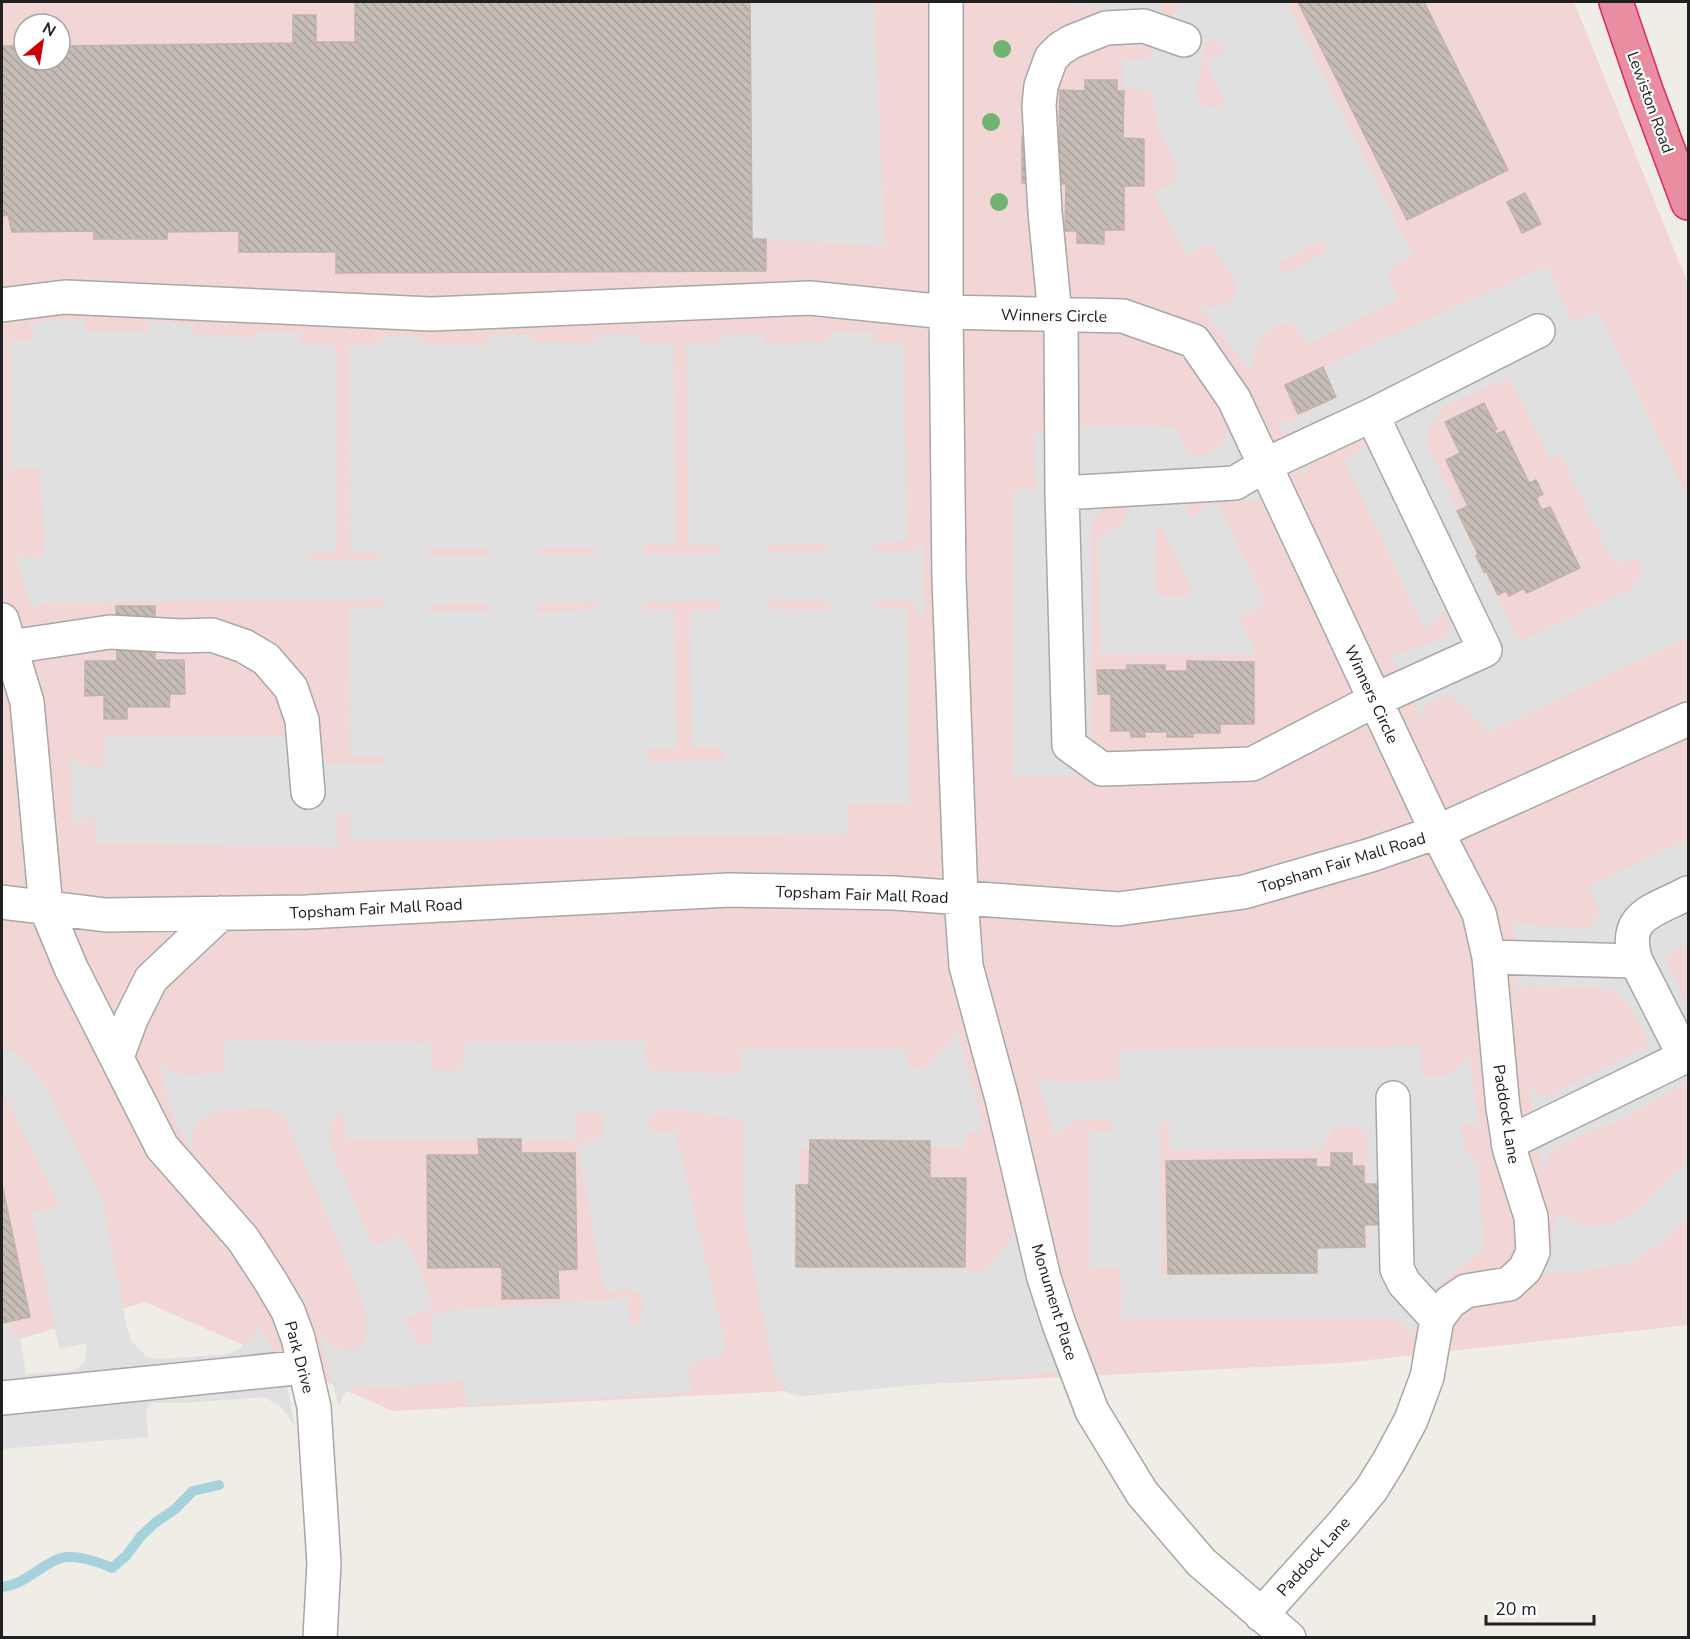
<svg xmlns="http://www.w3.org/2000/svg" width="1690" height="1639" viewBox="0 0 1690 1639" font-family="'Nunito Sans',sans-serif">
	<style>
		.commercial { fill: #f1d6d5; fill-rule: evenodd }
		.parking { fill: #e0e0e0; fill-rule: evenodd }
		.lines { fill: none; stroke-linecap: round; stroke-linejoin: round }
		.stream { stroke: #a6d2de; stroke-width: 10 }
		.building { fill: url(#building-back-hatch); stroke: #c2b3a8; stroke-width: 1.5 }
		.minor-casing { stroke: #a7a7a7; stroke-width: 36 }
		.highway-casing { stroke: #dd2566; stroke-width: 36 }
		.minor { stroke: #fff; stroke-width: 33 }
		.highway { stroke: #e88ea0; stroke-width: 33 }
		.tree { fill: #72b272 }
		.labels { text-anchor: middle; stroke-width: 4.5; stroke-linejoin: round; paint-order: stroke }
		.street-label { font-size: 16px; fill: #202020; stroke: #fff }
	</style>
	<defs>
		<pattern id="building-back-hatch" width="6" height="6" patternUnits="userSpaceOnUse" patternTransform="scale(1.5)"><rect width="6" height="6" fill="#c5bcb5"/><path d="M-1 5l2 2M0 0l6 6M5-1l2 2" fill="none" stroke="#a9a19b"/></pattern>
	</defs>
	<rect width="100%" height="100%" fill="#f0ede6"/>
	<path class="commercial" d="M 2,2 L 1574,2 L 1688,284 L 1688,1325 L 1342,1363 L 393,1411 L 145,1302 L 2,1344 ZM 24,24 L 60,24 L 60,60 L 24,60 Z"/>
	<path class="parking" d="M 750,2 L 874,2 L 885,246 L 752,239 Z
		M 1040,2 L 1163,2 L 1161,13 Z
		M 1182,2 L 1287,2 L 1413,255 L 1395,265 L 1388,274 L 1389,280 L 1400,299 L 1306,345 L 1295,326 L 1290,323 L 1283,323 L 1272,328 L 1262,337 L 1255,349 L 1253,359 L 1253,374 L 1200,307 L 1212,308 L 1224,305 L 1233,298 L 1236,291 L 1234,281 L 1215,247 L 1211,245 L 1204,246 L 1187,256 L 1153,192 L 1173,184 L 1179,171 L 1157,126 L 1152,95 L 1149,90 L 1123,87 L 1123,59 L 1142,60 L 1152,56 ZM 1214,41 L 1224,44 L 1225,49 L 1223,53 L 1205,61 L 1223,98 L 1222,103 L 1218,107 L 1210,108 L 1203,105 L 1197,100 L 1196,92 L 1204,49 L 1207,43 ZM 1319,242 L 1326,244 L 1328,247 L 1327,252 L 1287,273 L 1280,271 L 1278,267 L 1279,262 Z
		M 1546,266 L 1571,319 L 1576,320 L 1598,311 L 1688,499 L 1688,637 L 1488,733 L 1465,706 L 1449,696 L 1432,699 L 1426,707 L 1422,718 L 1391,655 L 1402,653 L 1440,640 L 1449,635 L 1451,626 L 1446,610 L 1425,629 L 1344,461 L 1362,448 L 1365,443 L 1364,438 L 1360,435 L 1312,461 L 1304,475 L 1278,420 L 1290,423 L 1336,397 L 1323,367 ZM 1509,378 L 1550,460 L 1560,455 L 1614,564 L 1637,558 L 1641,561 L 1642,567 L 1640,577 L 1629,590 L 1525,639 L 1520,638 L 1515,633 L 1429,449 L 1427,437 L 1429,427 L 1442,407 Z
		M 86,319 L 84,328 L 89,331 L 147,331 L 150,328 L 148,321 L 194,325 L 191,331 L 194,334 L 252,338 L 256,335 L 254,331 L 302,332 L 299,340 L 303,344 L 335,345 L 336,552 L 310,553 L 307,557 L 310,560 L 380,560 L 382,557 L 379,553 L 350,553 L 349,345 L 380,345 L 383,341 L 380,336 L 425,337 L 422,340 L 426,345 L 486,345 L 489,341 L 487,336 L 532,334 L 530,338 L 533,342 L 593,343 L 597,339 L 594,334 L 640,335 L 638,340 L 641,344 L 674,343 L 676,544 L 645,545 L 642,551 L 645,554 L 719,554 L 722,550 L 719,545 L 689,545 L 686,344 L 716,344 L 719,340 L 718,335 L 765,334 L 763,338 L 765,343 L 826,342 L 829,338 L 827,333 L 873,332 L 870,338 L 873,343 L 904,342 L 907,541 L 875,542 L 872,547 L 873,550 L 877,552 L 910,551 L 919,548 L 924,540 L 924,621 L 914,603 L 908,601 L 877,600 L 873,604 L 875,608 L 908,608 L 909,805 L 848,803 L 848,834 L 350,841 L 350,810 L 339,813 L 336,819 L 336,830 L 339,847 L 96,843 L 95,817 L 89,816 L 82,819 L 73,829 L 70,758 L 87,766 L 100,767 L 105,765 L 105,736 L 322,736 L 324,758 L 328,764 L 385,764 L 387,760 L 383,757 L 350,757 L 349,608 L 382,607 L 385,602 L 381,599 L 41,603 L 36,605 L 33,610 L 15,553 L 23,558 L 32,558 L 41,557 L 45,552 L 40,468 L 10,468 L 10,341 L 32,341 L 35,337 L 34,330 L 25,323 ZM 825,544 L 828,547 L 825,552 L 770,552 L 767,549 L 770,545 ZM 542,547 L 594,547 L 598,550 L 594,554 L 541,554 L 537,550 ZM 486,548 L 489,553 L 485,557 L 430,556 L 427,553 L 431,549 ZM 719,601 L 722,605 L 719,610 L 690,611 L 692,747 L 723,747 L 723,760 L 647,762 L 646,749 L 677,748 L 674,610 L 646,610 L 643,606 L 647,602 ZM 771,601 L 827,601 L 831,605 L 828,610 L 770,609 L 767,605 ZM 596,602 L 599,605 L 595,610 L 539,612 L 535,608 L 540,603 ZM 487,603 L 491,607 L 486,611 L 430,612 L 426,609 L 430,605 Z
		M 1046,425 L 1175,427 L 1189,453 L 1195,457 L 1200,457 L 1218,448 L 1223,441 L 1226,436 L 1225,428 L 1275,500 L 1196,501 L 1189,504 L 1186,508 L 1189,516 L 1194,517 L 1207,504 L 1218,504 L 1266,603 L 1241,616 L 1238,620 L 1257,654 L 1101,654 L 1097,539 L 1126,520 L 1126,509 L 1122,505 L 1107,505 L 1096,516 L 1091,524 L 1091,775 L 1012,776 L 1013,490 L 1036,489 L 1034,433 L 1045,433 ZM 1156,527 L 1162,528 L 1190,585 L 1192,591 L 1187,596 L 1162,596 L 1156,590 Z
		M 1688,839 L 1688,944 L 1664,956 L 1688,1008 L 1688,1085 L 1686,1083 L 1616,1122 L 1570,1140 L 1551,1151 L 1543,1169 L 1529,1087 L 1538,1094 L 1546,1096 L 1643,1050 L 1647,1044 L 1645,1033 L 1627,1001 L 1617,993 L 1599,988 L 1528,986 L 1522,988 L 1519,996 L 1513,921 L 1537,926 L 1586,928 L 1594,923 L 1600,912 L 1589,886 Z
		M 957,1028 L 984,1129 L 968,1133 L 964,1148 L 930,1147 L 930,1141 L 810,1140 L 809,1148 L 800,1149 L 799,1185 L 796,1186 L 796,1266 L 965,1267 L 973,1273 L 983,1270 L 993,1261 L 1004,1249 L 1014,1230 L 1060,1371 L 804,1396 L 789,1393 L 775,1378 L 745,1223 L 744,1120 L 671,1109 L 657,1111 L 651,1116 L 648,1123 L 649,1130 L 656,1133 L 675,1130 L 725,1342 L 723,1351 L 718,1357 L 689,1363 L 691,1392 L 466,1405 L 465,1380 L 391,1388 L 359,1386 L 351,1388 L 343,1395 L 339,1408 L 320,1337 L 337,1348 L 346,1351 L 355,1351 L 362,1346 L 366,1339 L 366,1315 L 357,1285 L 285,1119 L 269,1108 L 220,1111 L 207,1116 L 200,1120 L 195,1128 L 192,1136 L 192,1150 L 176,1124 L 167,1099 L 161,1069 L 162,1061 L 171,1070 L 178,1074 L 189,1076 L 218,1073 L 224,1068 L 224,1040 L 431,1043 L 431,1066 L 434,1070 L 440,1071 L 460,1071 L 463,1068 L 463,1042 L 645,1041 L 646,1062 L 652,1070 L 741,1075 L 741,1049 L 906,1049 L 907,1064 L 910,1068 L 920,1069 L 930,1063 L 941,1052 L 950,1041 ZM 595,1111 L 603,1117 L 604,1132 L 599,1138 L 577,1145 L 605,1292 L 629,1289 L 641,1295 L 644,1305 L 642,1315 L 639,1322 L 633,1325 L 630,1323 L 628,1298 L 466,1309 L 446,1311 L 430,1316 L 433,1341 L 431,1344 L 422,1344 L 415,1339 L 409,1330 L 406,1322 L 408,1317 L 434,1308 L 429,1293 L 422,1273 L 402,1235 L 373,1246 L 329,1143 L 329,1127 L 336,1114 L 339,1112 L 343,1114 L 345,1118 L 345,1139 L 575,1140 L 577,1112 Z
		M 1421,1046 L 1421,1067 L 1423,1074 L 1427,1077 L 1447,1075 L 1458,1067 L 1464,1060 L 1468,1051 L 1480,1131 L 1474,1125 L 1464,1123 L 1460,1127 L 1460,1132 L 1465,1151 L 1478,1163 L 1484,1249 L 1437,1287 L 1421,1311 L 1411,1336 L 1403,1324 L 1395,1319 L 1122,1319 L 1121,1271 L 1115,1267 L 1090,1268 L 1089,1132 L 1109,1132 L 1112,1131 L 1114,1127 L 1111,1122 L 1105,1119 L 1080,1120 L 1061,1128 L 1055,1137 L 1036,1074 L 1045,1080 L 1056,1082 L 1119,1081 L 1119,1050 ZM 1169,1122 L 1170,1150 L 1321,1150 L 1335,1126 L 1361,1127 L 1368,1135 L 1369,1248 L 1317,1248 L 1317,1273 L 1162,1275 L 1159,1123 Z
		M 2,1047 L 18,1055 L 32,1066 L 47,1090 L 102,1198 L 127,1328 L 132,1342 L 147,1357 L 160,1359 L 228,1354 L 238,1350 L 250,1341 L 256,1332 L 258,1322 L 284,1371 L 295,1426 L 281,1407 L 264,1397 L 185,1403 L 153,1403 L 148,1407 L 146,1412 L 148,1437 L 2,1449 L 2,1323 L 9,1321 L 12,1333 L 19,1332 L 26,1374 L 72,1371 L 78,1368 L 85,1361 L 87,1343 L 59,1349 L 32,1213 L 57,1208 L 59,1204 L 6,1099 L 2,1094 Z
		M 1688,1161 L 1688,1216 L 1652,1250 L 1629,1263 L 1566,1273 L 1542,1274 L 1553,1238 L 1556,1212 L 1571,1221 L 1588,1226 L 1605,1225 L 1623,1219 L 1638,1209 Z"/>
	<g class="lines">
		<path class="stream" d="M 2,1587 C 27,1584 39,1565 61,1558 C 75,1554 99,1562 112,1568 L 126,1556 L 141,1536 L 156,1522 L 174,1510 L 193,1491 L 219,1485"/>
	</g>
	<path class="building" d="M 355,2 L 750,2 L 752,239 L 766,239 L 766,271 L 336,273 L 336,252 L 239,252 L 239,231 L 167,232 L 167,239 L 94,239 L 94,231 L 12,232 L 8,215 L 2,216 L 2,46 L 24,46 L 24,60 L 60,60 L 60,46 L 293,43 L 293,15 L 316,15 L 316,42 L 355,42 Z
		M 1298,2 L 1424,2 L 1508,170 L 1407,220 Z
		M 1085,80 L 1117,80 L 1117,91 L 1124,91 L 1123,138 L 1144,139 L 1144,186 L 1124,186 L 1124,230 L 1104,230 L 1104,244 L 1077,243 L 1077,231 L 1065,231 L 1066,184 L 1022,183 L 1022,136 L 1059,137 L 1060,90 L 1085,91 Z
		M 1525,193 L 1541,224 L 1522,233 L 1507,202 Z
		M 1323,367 L 1336,397 L 1298,414 L 1285,385 Z
		M 1484,403 L 1497,429 L 1494,430 L 1496,434 L 1504,431 L 1529,483 L 1536,480 L 1543,494 L 1536,498 L 1542,510 L 1550,507 L 1580,568 L 1527,593 L 1524,588 L 1509,596 L 1506,591 L 1498,595 L 1486,571 L 1484,572 L 1476,556 L 1478,554 L 1457,511 L 1468,506 L 1446,460 L 1460,453 L 1445,422 Z
		M 116,606 L 155,606 L 155,660 L 184,660 L 185,694 L 170,694 L 169,707 L 127,707 L 127,719 L 104,719 L 104,695 L 85,696 L 85,661 L 117,661 Z
		M 1187,661 L 1254,662 L 1254,724 L 1220,724 L 1220,733 L 1193,733 L 1193,737 L 1167,737 L 1167,732 L 1144,732 L 1145,737 L 1131,737 L 1130,731 L 1111,731 L 1111,694 L 1098,694 L 1097,670 L 1127,670 L 1127,665 L 1165,665 L 1165,671 L 1187,671 Z
		M 478,1139 L 521,1139 L 521,1153 L 575,1153 L 577,1269 L 558,1270 L 559,1298 L 502,1299 L 502,1267 L 428,1268 L 427,1155 L 479,1155 Z
		M 810,1140 L 930,1141 L 930,1178 L 966,1178 L 965,1267 L 796,1267 L 796,1185 L 809,1185 Z
		M 1331,1153 L 1352,1153 L 1352,1166 L 1364,1166 L 1364,1184 L 1411,1184 L 1411,1224 L 1364,1225 L 1365,1247 L 1317,1248 L 1317,1273 L 1168,1274 L 1166,1161 L 1316,1159 L 1316,1167 L 1331,1167 Z
		M 2,1184 L 30,1317 L 2,1323 Z"/>
	<g class="lines">
		<g class="minor-casing">
			<path id="minor" d="M 2,305 L 65,297 L 431,314 L 810,298 L 946,312 L 946,2
				M 1055,315 L 1045,212 L 1039,105 L 1041,86 L 1051,58 L 1060,49 L 1071,42 L 1106,28 L 1144,26 L 1184,40
				M 1061,315 L 1062,493 L 1069,745 L 1102,769 L 1252,764 L 1375,700 L 1485,650 L 1372,415 L 1538,331
				M 1062,493 L 1235,483 L 1265,465 L 1372,415
				M 2,620 L 27,702 L 46,908 L 71,968 L 162,1147 L 243,1239 L 271,1282 L 288,1311 L 298,1338 L 314,1407 L 324,1563 L 320,1638
				M 10,647 L 110,632 L 181,636 L 212,635 L 244,646 L 266,659 L 291,688 L 302,720 L 308,792
				M 2,902 L 106,915 L 306,912 L 729,890 L 894,893 L 1118,909 L 1244,892 L 1371,855 L 1437,832 L 1688,719
				M 1489,957 L 1636,961
				M 117,1057 L 131,1019 L 151,979 L 221,913
				M 1685,1057 L 1636,961 C 1621,915 1654,911 1688,893
				M 1393,1098 L 1397,1269 L 1404,1283 L 1437,1319
				M 1508,1143 L 1688,1055
				M 2,1398 L 305,1367
				M 1261,1615 L 1341,1526 L 1371,1490 L 1389,1461 L 1411,1420 L 1427,1377 L 1437,1319 L 1450,1302 L 1466,1291 L 1509,1284 L 1525,1269 L 1533,1252 L 1531,1217 L 1510,1151 L 1503,1108 L 1489,957 L 1479,913 L 1437,832 L 1234,399 L 1194,341 L 1123,316 L 946,312 L 949,579 L 961,897 L 966,966 L 1002,1099 L 1044,1278 L 1059,1324 L 1092,1411 L 1142,1493 L 1201,1562 L 1289,1638"/>
		</g>
		<g class="highway-casing">
			<path id="highway" d="M 1616,2 L 1647,93 L 1688,203"/>
		</g>
		<use href="#minor" class="minor"/>
		<use href="#highway" class="highway"/>
	</g>
	<g class="tree">
		<circle cx="1002" cy="49" r="9"/>
		<circle cx="991" cy="122" r="9"/>
		<circle cx="999" cy="202" r="9"/>
	</g>
	<g class="labels">
		<g class="street-label">
			<text transform="translate(1651 102) rotate(70)" y="6">Lewiston Road</text>
			<text transform="translate(1054 315) rotate(1)" y="6">Winners Circle</text>
			<text transform="translate(1372 694) rotate(65)" y="6">Winners Circle</text>
			<text transform="translate(1342 862) rotate(-17)" y="6">Topsham Fair Mall Road</text>
			<text transform="translate(862 894) rotate(2)" y="6">Topsham Fair Mall Road</text>
			<text transform="translate(376 908) rotate(-3)" y="6">Topsham Fair Mall Road</text>
			<text transform="translate(1507 1114) rotate(81)" y="6">Paddock Lane</text>
			<text transform="translate(1055 1302) rotate(73)" y="6">Monument Place</text>
			<text transform="translate(300 1357) rotate(75)" y="6">Park Drive</text>
			<text transform="translate(1313 1556) rotate(-48)" y="6">Paddock Lane</text>
		</g>
	</g>
	<rect width="1690" height="1639" fill="none" stroke="#202020" stroke-width="6"/>
	<g transform="translate(42 42) rotate(30)"><circle r="28" fill="#ffffff" stroke="#a6a6a6" stroke-width="1.5"/>
	<path d="M0-4.5L10 22L0 15L-10 22Z" fill="#cf0003"/>
	<text y="-9" font-size="16" font-weight="bold" text-anchor="middle" fill="#202020">N</text>
	</g>
	<path d="M1486 1615v9h108v-9" fill="none" stroke="#202020" stroke-width="3"/>
	<text x="1495" y="1615" font-size="18" fill="#202020" stroke="#ffffff" stroke-width="4.5" paint-order="stroke">20 m</text>
</svg>
